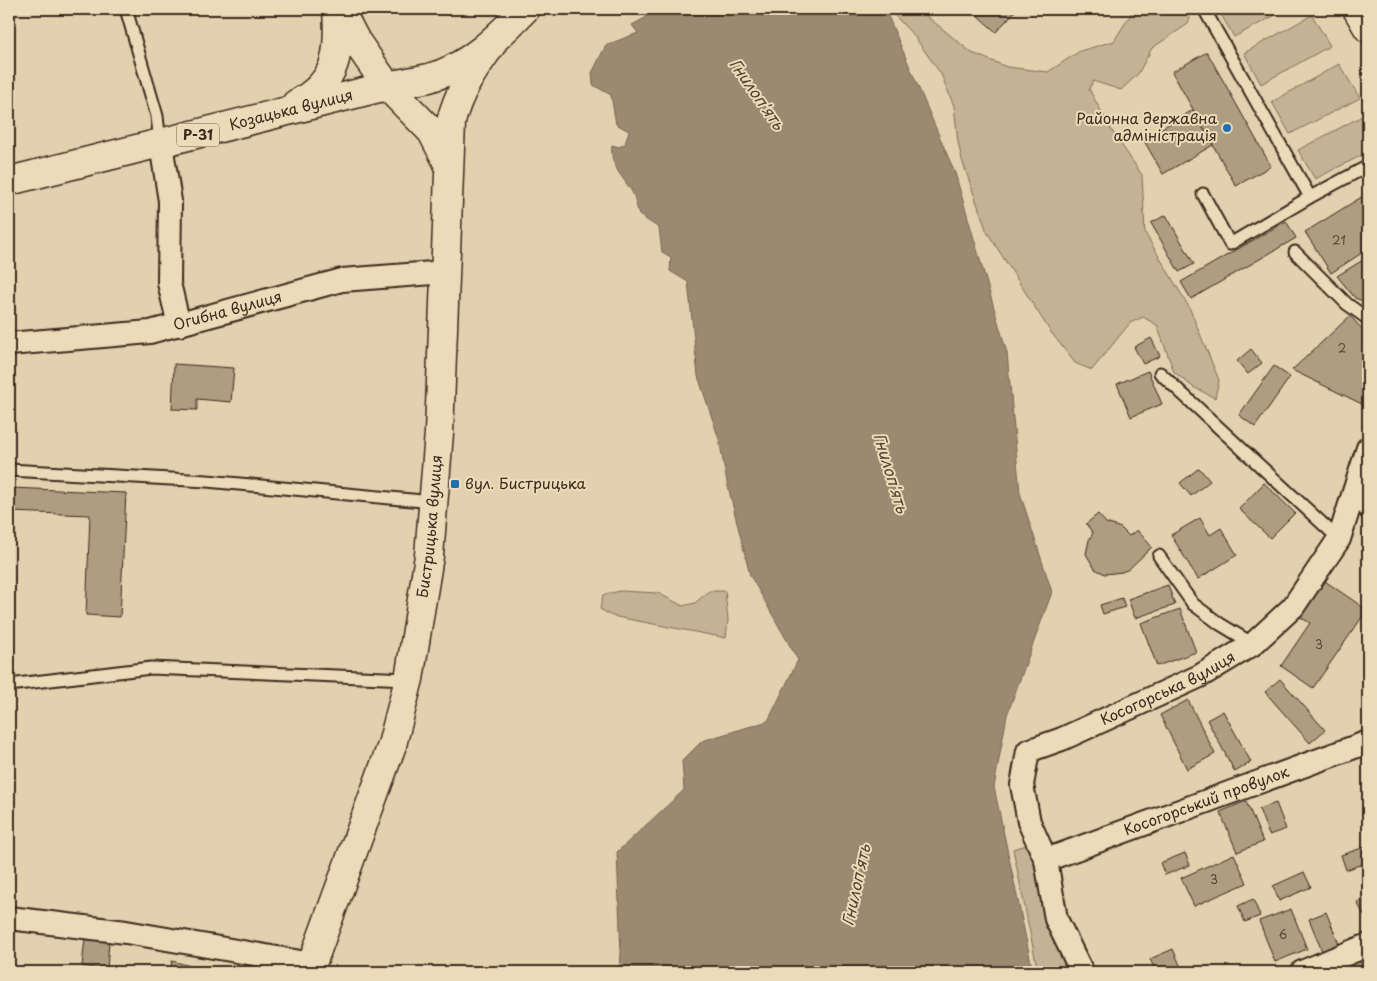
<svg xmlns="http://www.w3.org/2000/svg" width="1377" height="981" viewBox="0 0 1377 981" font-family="'Playpen Sans',sans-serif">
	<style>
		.green { fill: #c3b294; stroke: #7f6e59 }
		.water { fill: #9b8a72; stroke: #756450 }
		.building { fill: #ae9d81; stroke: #3b2a1e }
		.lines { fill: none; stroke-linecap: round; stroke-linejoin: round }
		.service-casing { stroke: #3b2a1e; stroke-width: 15 }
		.minor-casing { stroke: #3b2a1e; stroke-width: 26 }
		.tertiary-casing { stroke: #3b2a1e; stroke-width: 31 }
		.primary-casing { stroke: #3b2a1e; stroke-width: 31 }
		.service { stroke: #ecdbb8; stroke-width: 11 }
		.minor { stroke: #ecdbb8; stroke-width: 22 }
		.tertiary { stroke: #ecdbb8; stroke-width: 28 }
		.primary { stroke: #ecdbb8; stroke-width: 28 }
		.poi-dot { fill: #1f6fb2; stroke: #ecdbb8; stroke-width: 2 }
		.labels { text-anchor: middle; stroke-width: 4; stroke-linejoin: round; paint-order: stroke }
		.number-label { font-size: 12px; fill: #584737 }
		.shield { fill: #ecdbb8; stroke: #705f4c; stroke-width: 1 }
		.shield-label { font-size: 14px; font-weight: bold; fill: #3b2a1e }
		.street-label { font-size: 15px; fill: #3b2a1e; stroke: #ecdbb8 }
		.poi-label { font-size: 15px; fill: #3b2a1e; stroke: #ecdbb8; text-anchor: end }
		.water-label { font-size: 16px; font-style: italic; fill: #534233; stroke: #ecdbb8 }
	</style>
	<rect width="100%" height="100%" fill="#e2d0af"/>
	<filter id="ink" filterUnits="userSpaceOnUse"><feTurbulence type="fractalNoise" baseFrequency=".02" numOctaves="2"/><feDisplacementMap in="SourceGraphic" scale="10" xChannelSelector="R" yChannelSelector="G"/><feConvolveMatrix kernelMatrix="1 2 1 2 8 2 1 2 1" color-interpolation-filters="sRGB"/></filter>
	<g filter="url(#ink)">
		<path class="green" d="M 889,9 L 918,9 L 972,53 L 1007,67 L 1048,72 L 1080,51 L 1114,41 L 1134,9 L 1193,9 L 1188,24 L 1152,48 L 1138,74 L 1121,90 L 1093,81 L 1089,89 L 1112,131 L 1142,175 L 1145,233 L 1189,307 L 1219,380 L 1215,398 L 1193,387 L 1174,372 L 1157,325 L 1143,317 L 1130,323 L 1092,370 L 1075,363 L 1050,331 L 987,232 L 962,160 L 958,142 L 954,106 L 941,74 L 914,36 Z
			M 1218,9 L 1287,9 L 1234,37 Z
			M 1312,15 L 1330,46 L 1261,84 L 1244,53 Z
			M 1339,64 L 1360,98 L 1290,134 L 1272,102 Z
			M 1368,113 L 1368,152 L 1315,179 L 1298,150 Z
			M 620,591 L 658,593 L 683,606 L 695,603 L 709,591 L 725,591 L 728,620 L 726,638 L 612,616 L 600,609 L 603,595 Z
			M 1027,845 L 1039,860 L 1074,972 L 1038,972 L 1013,849 Z"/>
		<path class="water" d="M 654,9 L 885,9 L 955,173 L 1007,353 L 1020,493 L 1052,592 L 1007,715 L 994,787 L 1033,972 L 619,972 L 621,956 L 617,852 L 684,790 L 682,761 L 702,741 L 768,721 L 798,660 L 750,575 L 727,482 L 719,439 L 698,376 L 688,282 L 670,271 L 671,257 L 662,252 L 659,228 L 639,215 C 637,209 636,202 634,196 C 626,178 609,169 612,145 L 619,147 L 625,144 L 629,131 L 616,124 L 611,95 L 593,85 L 592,73 L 606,45 L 638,33 L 632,25 L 645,18 Z"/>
		<path class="building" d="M 970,9 L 1017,9 L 996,32 Z
			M 1207,52 L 1271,166 L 1236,186 L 1172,72 Z
			M 1193,110 L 1213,145 L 1163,174 L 1143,139 Z
			M 1368,193 L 1368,249 L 1331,273 L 1305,232 Z
			M 1166,215 L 1194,264 L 1179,272 L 1151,223 Z
			M 1286,221 L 1296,238 L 1191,299 L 1181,282 Z
			M 1368,257 L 1368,303 L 1355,298 L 1337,276 Z
			M 1350,316 L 1368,335 L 1368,362 L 1361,370 L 1368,374 L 1368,407 L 1292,370 Z
			M 1151,338 L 1160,356 L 1143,364 L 1134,347 Z
			M 1251,349 L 1262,363 L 1248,374 L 1237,361 Z
			M 174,364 L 234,368 L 231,402 L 197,399 L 197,410 L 172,409 Z
			M 1274,366 L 1290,377 L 1255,427 L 1239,415 Z
			M 1148,371 L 1162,404 L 1131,417 L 1117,384 Z
			M 1199,468 L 1210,481 L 1191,496 L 1180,483 Z
			M 1264,483 L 1295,513 L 1270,538 L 1239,509 Z
			M 11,488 L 126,493 L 120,617 L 86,615 L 90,515 L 10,512 Z
			M 1098,514 L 1106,523 L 1121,528 L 1129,536 L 1137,530 L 1152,547 L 1129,569 L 1122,572 L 1105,574 L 1095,569 L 1086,554 L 1089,540 L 1093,533 L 1086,524 Z
			M 1200,518 L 1210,535 L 1221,528 L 1237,555 L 1198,579 L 1171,535 Z
			M 1322,579 L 1367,610 L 1313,688 L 1281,666 L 1310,623 L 1297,615 Z
			M 1168,585 L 1175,605 L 1135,618 L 1128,599 Z
			M 1122,598 L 1125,607 L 1103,614 L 1100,605 Z
			M 1180,609 L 1196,652 L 1157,666 L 1141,623 Z
			M 1280,679 L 1325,730 L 1310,743 L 1265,692 Z
			M 1188,700 L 1215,754 L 1187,769 L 1160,715 Z
			M 1223,711 L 1251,762 L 1235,772 L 1207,720 Z
			M 1246,801 L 1263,842 L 1237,852 L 1220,812 Z
			M 1276,803 L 1286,829 L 1269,835 L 1259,809 Z
			M 1365,847 L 1368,862 L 1346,870 L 1341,855 Z
			M 1185,853 L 1190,865 L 1165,875 L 1160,863 Z
			M 1234,854 L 1247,883 L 1194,906 L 1181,878 Z
			M 1304,872 L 1311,887 L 1279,901 L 1273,886 Z
			M 1368,896 L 1368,923 L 1357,902 Z
			M 1253,899 L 1260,916 L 1245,922 L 1238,906 Z
			M 1291,909 L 1307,949 L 1275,962 L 1259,921 Z
			M 1326,912 L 1339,944 L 1322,951 L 1309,919 Z
			M 85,938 L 109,941 L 107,970 L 82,966 Z
			M 1173,949 L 1183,972 L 1156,972 L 1150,959 Z
			M 1358,959 L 1366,972 L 1349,972 L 1345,966 Z
			M 172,961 L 190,966 L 189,972 L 170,972 Z"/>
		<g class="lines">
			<g class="service-casing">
				<path id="service" d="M 126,9 L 157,116 L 160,142
					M 1204,9 L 1310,197 L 1368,166
					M 1203,194 L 1230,244 L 1310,197
					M 1295,252 L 1347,304 L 1368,319
					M 1160,373 L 1339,539
					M 9,470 L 207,481 L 433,502
					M 1354,496 L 1368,515
					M 1159,556 L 1193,604 L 1220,624 L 1253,644
					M 9,685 L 151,668 L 408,679"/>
			</g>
			<g class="minor-casing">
				<g id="minor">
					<path d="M 161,144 L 170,201 L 169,283 L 179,325"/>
					<path id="s1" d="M 9,344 L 150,332 L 342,280 L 446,272"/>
					<path id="s2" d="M 1046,860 L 1368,742"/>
					<path d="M 9,918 L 126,932 L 312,964"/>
					<path id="s3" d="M 1082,972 L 1056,919 L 1046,860 L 1029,822 L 1022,785 L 1028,751 L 1062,739 L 1200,676 L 1253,644 L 1293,607 L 1339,539 L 1368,448"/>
					<path d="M 1302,972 L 1368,945"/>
				</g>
			</g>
			<g class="tertiary-casing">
				<g id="tertiary">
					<path d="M 387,86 L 432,132 L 448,163"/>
					<path id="s4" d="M 309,972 L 392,745 L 409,679 L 429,556 L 439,433 L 451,122 C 458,92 474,69 492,44"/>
				</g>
			</g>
			<g class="primary-casing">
				<g id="primary">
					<path d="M 1357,9 L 1368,28"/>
					<path d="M 340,11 L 356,41 L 387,86"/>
					<path d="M 296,104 C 338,82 340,53 337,9"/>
					<path id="s5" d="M 9,181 L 387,86 C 401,83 415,81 429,78 C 469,67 498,37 525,9"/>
				</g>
			</g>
			<use href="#service" class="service"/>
			<use href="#minor" class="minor"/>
			<use href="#tertiary" class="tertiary"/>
			<use href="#primary" class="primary"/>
		</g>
	</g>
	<g class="poi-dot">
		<circle cx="1227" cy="128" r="5"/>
		<rect x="450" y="479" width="10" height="10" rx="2.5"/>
	</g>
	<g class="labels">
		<g class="number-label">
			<text x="1339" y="245">21</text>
			<text x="1342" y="353">2</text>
			<text x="1319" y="649">3</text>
			<text x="1214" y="884">3</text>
			<text x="1283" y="939">6</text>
		</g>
		<rect class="shield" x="177" y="123.5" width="42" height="23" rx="4"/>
		<g class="shield-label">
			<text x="198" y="140">Р-31</text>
		</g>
		<g class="street-label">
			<text dy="5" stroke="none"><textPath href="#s5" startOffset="291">Козацька вулиця</textPath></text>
			<text dy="5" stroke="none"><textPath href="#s1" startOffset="222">Огибна вулиця</textPath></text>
			<text dy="5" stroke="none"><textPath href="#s4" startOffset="464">Бистрицька вулиця</textPath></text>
			<text dy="5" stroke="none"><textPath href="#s3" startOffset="386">Косогорська вулиця</textPath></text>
			<text dy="5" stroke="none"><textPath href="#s2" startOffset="171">Косогорський провулок</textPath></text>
		</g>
		<g class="poi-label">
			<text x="1217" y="124">Районна державна<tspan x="1217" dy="17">адміністрація</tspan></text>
			<text x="465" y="489" text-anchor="start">вул. Бистрицька</text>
		</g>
		<g class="water-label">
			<text transform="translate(757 94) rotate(55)" y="6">Гнилоп'ять</text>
			<text transform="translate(891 473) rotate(73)" y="6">Гнилоп'ять</text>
			<text transform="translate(856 885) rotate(-78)" y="6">Гнилоп'ять</text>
		</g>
	</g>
	<rect width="1377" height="981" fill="none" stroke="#ecdbb8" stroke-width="30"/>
	<rect x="15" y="15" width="1347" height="951" fill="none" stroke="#3b2a1e" stroke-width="2" filter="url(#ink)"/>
</svg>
